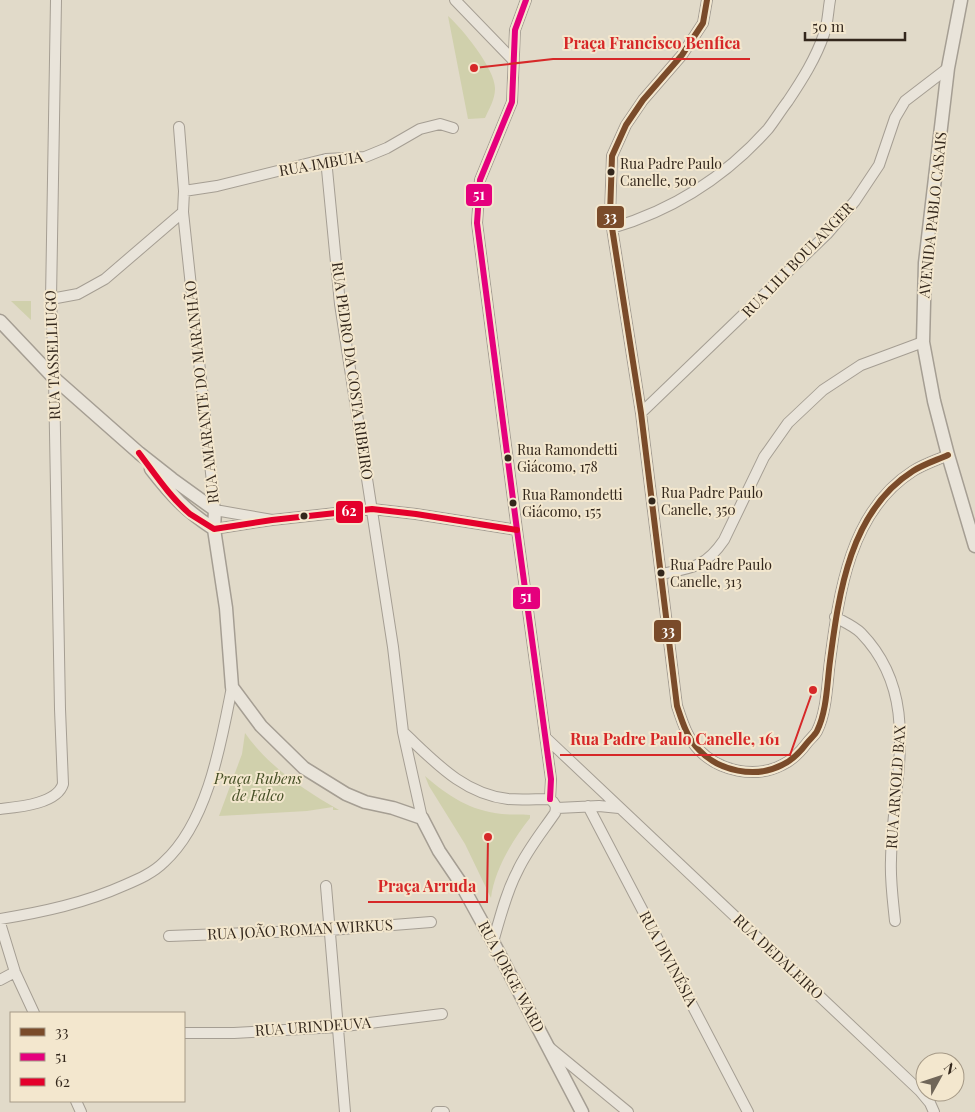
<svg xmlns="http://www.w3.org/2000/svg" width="975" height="1112" viewBox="0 0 975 1112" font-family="'Playfair Display',serif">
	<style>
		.green { fill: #d0d0ac }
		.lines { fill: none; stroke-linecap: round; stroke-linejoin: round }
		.minor-casing { stroke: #a59e93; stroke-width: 12 }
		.tertiary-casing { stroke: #a59e93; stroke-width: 15 }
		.minor { stroke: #e9e4da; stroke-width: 10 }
		.tertiary { stroke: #e9e4da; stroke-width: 12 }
		.bus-1-casing { stroke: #f3e7ce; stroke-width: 10 }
		.bus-2-casing { stroke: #f3e7ce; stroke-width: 10 }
		.bus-3-casing { stroke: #f3e7ce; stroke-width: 10 }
		.bus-1 { stroke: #7a4b2a; stroke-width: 6 }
		.bus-2 { stroke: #e5007d; stroke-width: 6 }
		.bus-3 { stroke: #e4002b; stroke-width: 6 }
		.bus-dot { fill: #33271c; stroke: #f3e7ce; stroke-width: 2 }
		.labels { text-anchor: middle; stroke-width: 4; stroke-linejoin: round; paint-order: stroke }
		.bus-label { font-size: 14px; fill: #33271c; stroke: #f3e7ce; text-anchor: start }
		.street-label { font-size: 15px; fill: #33271c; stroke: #f3e7ce }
		.park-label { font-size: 15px; font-style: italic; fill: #444e24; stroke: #f3e7ce }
		.leader { fill: none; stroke: #d62828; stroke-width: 2 }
		.callout-dot { fill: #d62828; stroke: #f3e7ce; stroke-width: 2 }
		.callout-label { font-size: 16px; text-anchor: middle; font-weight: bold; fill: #d62828; stroke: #f3e7ce; stroke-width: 4; stroke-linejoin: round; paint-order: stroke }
		.line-badge { stroke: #f3e7ce; stroke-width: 2 }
		.badge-label { font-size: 14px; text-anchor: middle; font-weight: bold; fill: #fff }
	</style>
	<rect width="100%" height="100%" fill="#e1dac9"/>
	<path class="green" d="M 448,16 C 462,28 496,70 495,89 C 495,99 489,109 485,118 L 468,119 Z
		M 11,301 L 31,301 L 31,320 Z
		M 245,733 C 269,767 304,790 339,810 L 333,810 L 333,807 L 307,811 L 219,816 L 242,754 Z
		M 425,776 C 448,796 471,811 502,814 C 511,815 521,814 530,815 L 530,818 C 513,839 494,871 491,898 L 465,844 L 429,786 Z"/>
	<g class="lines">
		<g class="minor-casing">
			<path id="minor" d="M 455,0 L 513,60
				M 526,0 L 515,30 L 512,102 L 480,180 L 477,223 L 517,530 L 551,779 L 550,799
				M 707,0 L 703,23 L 682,55 L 643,100 L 626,125 L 612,156 L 610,215 L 641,413 L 677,706 C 682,721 687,738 699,750 C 719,771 755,779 782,765 C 791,761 801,751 807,743 C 810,739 815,735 817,731 C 827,711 827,683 830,661 C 839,592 850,511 913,471 C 924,464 937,460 948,455
				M 179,127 L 184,191 L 183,212 L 215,510 L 272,520
				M 326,159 L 340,304 L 393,647 L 403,732 L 422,818
				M 184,191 L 217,186 L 326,159 L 365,157 L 387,148 L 420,129 L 440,124 L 453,128
				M 612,228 C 673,210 726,176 768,129 C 775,120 781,110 788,101 C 802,80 816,58 824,34 C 828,23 828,11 830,0
				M 51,299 L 78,294 L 105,279 L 183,212
				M 641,413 L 827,234 L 855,201 L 879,165 L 895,118 L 905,101 L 948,68
				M 214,529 L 272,520 L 372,509 L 416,514 L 517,530
				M 661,574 C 691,568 705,568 724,540 L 764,457 L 788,423 L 823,390 L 861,365 L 923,342
				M 835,617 C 844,622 854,626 861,633 C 924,698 892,781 891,860 C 890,880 893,901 895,921
				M 403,732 C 434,761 463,794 508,799 C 522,800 536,799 550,799 C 555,803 557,806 555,813 C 542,832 527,850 517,872 C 506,893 500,918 493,942
				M 546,738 L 920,1091 L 930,1103 L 934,1112
				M 588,806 L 748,1112
				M 557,808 L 599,806 L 619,808
				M 0,809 C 18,807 57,804 63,784 L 60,709 L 54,378 L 51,299 L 56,0
				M 326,886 L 345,1112
				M 0,919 C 43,912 85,903 125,885 C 139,879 153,873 164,862 C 208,822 221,743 232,687
				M 0,923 L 15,972 L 34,1013
				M 169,936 L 330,930 L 431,922
				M 0,980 L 15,972
				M 184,1033 L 234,1033 L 337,1027 L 442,1014
				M 549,1047 L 628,1112
				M 76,1101 L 81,1112
				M 437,1112 L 444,1112"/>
		</g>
		<g class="tertiary-casing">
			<path id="tertiary" d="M 961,0 L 948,68 L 925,263 L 923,342 L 934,401 L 948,455 L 975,546
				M 0,321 L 54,378 L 139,453 L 172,479 L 215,510 L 214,529 L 226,608 L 232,687 L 261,726 L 304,768 L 346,794 L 365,802 L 393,808 L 422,818 L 439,851 L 460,882 L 493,942 L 582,1112
				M 151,469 C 172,496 185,510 214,529"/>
		</g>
		<use href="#minor" class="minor"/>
		<use href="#tertiary" class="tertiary"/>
		<g class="bus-1-casing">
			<path id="bus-1" d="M 707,0 L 703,23 L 682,55 L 643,100 L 626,125 L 612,156 L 610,215 L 641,413 L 677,706 C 682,721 687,738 699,750 C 719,771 755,779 782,765 C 791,761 801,751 807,743 C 810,739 815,735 817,731 C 827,711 827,683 830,661 C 839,592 850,511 913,471 C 924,464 937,460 948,455"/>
		</g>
		<g class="bus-2-casing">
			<path id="bus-2" d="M 526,0 L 515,30 L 512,102 L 480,180 L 477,223 L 517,530 L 551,779 L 550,799"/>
		</g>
		<g class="bus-3-casing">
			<path id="bus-3" d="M 139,453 C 155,474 170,497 190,514 C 198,519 206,524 214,529 L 272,520 L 372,509 L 416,514 L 517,530"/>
		</g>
		<use href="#bus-1" class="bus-1"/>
		<use href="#bus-2" class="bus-2"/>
		<use href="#bus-3" class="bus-3"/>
	</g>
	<g class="bus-dot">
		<circle cx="611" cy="172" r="4.5"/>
		<circle cx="508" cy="458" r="4.5"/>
		<circle cx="652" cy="501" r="4.5"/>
		<circle cx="513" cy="503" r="4.5"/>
		<circle cx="304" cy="516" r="4.5"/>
		<circle cx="661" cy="573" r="4.5"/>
	</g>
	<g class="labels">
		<g class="bus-label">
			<text x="620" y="169">Rua Padre Paulo<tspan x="620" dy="17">Canelle, 500</tspan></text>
			<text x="517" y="455">Rua Ramondetti<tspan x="517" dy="17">Giácomo, 178</tspan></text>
			<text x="661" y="498">Rua Padre Paulo<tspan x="661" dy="17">Canelle, 350</tspan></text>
			<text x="522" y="500">Rua Ramondetti<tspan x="522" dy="17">Giácomo, 155</tspan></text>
			<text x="670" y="570">Rua Padre Paulo<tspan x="670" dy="17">Canelle, 313</tspan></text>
		</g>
		<g class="street-label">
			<text transform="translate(321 164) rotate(-10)" y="5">RUA IMBUIA</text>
			<text transform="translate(933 215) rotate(-84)" y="5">AVENIDA PABLO CASAIS</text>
			<text transform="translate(798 260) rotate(-46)" y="5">RUA LILI BOULANGER</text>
			<text transform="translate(53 355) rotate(-92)" y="5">RUA TASSELLIUGO</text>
			<text transform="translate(352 371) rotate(82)" y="5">RUA PEDRO DA COSTA RIBEIRO</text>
			<text transform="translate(202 392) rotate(-96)" y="5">RUA AMARANTE DO MARANHÃO</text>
			<text transform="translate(896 787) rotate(-86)" y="5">RUA ARNOLD BAX</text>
			<text transform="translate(300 930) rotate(-3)" y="5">RUA JOÃO ROMAN WIRKUS</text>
			<text transform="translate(778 957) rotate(43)" y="5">RUA DEDALEIRO</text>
			<text transform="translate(668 959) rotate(62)" y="5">RUA DIVINÉSIA</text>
			<text transform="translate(511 977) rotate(62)" y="5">RUA JORGE WARD</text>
			<text transform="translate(313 1027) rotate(-4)" y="5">RUA URINDEUVA</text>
		</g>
		<g class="park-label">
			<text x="258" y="784">Praça Rubens<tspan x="258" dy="17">de Falco</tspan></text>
		</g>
	</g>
	<path class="leader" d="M474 68L553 59H750M813 690L790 755H560M488 837L487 902H368"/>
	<g class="callout-dot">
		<circle cx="474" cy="68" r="5"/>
		<circle cx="813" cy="690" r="5"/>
		<circle cx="488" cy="837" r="5"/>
	</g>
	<g class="callout-label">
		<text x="652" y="49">Praça Francisco Benfica</text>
		<text x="675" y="745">Rua Padre Paulo Canelle, 161</text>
		<text x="427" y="892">Praça Arruda</text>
	</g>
	<g class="line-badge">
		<rect x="465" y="183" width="28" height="24" rx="5" fill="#e5007d"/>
		<rect x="596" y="205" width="29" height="24" rx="5" fill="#7a4b2a"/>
		<rect x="335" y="500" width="29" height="24" rx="5" fill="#e4002b"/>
		<rect x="512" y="586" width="29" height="24" rx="5" fill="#e5007d"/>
		<rect x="653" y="619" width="29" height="24" rx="5" fill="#7a4b2a"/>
	</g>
	<g class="badge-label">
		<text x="479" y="200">51</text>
		<text x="610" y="222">33</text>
		<text x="349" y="516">62</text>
		<text x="526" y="602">51</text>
		<text x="668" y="636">33</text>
	</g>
	<rect x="10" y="1012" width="175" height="90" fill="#f3e7ce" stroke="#a69a87"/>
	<rect x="20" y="1028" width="25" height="8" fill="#7a4b2a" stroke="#a69a87"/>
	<text x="55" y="1037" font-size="15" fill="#33271c">33</text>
	<rect x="20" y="1053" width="25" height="8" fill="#e5007d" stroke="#a69a87"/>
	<text x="55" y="1062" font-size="15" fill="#33271c">51</text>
	<rect x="20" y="1078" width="25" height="8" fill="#e4002b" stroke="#a69a87"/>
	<text x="55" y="1087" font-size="15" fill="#33271c">62</text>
	<g transform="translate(940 1077) rotate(50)"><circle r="24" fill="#f3e7ce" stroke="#a69a87"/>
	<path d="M0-4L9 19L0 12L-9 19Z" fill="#706659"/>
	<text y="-8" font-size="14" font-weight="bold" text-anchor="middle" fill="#33271c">N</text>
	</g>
	<path d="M805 32v8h100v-8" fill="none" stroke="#33271c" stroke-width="2.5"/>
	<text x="812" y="32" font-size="15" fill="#33271c" stroke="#f3e7ce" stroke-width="4" paint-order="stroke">50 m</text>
</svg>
